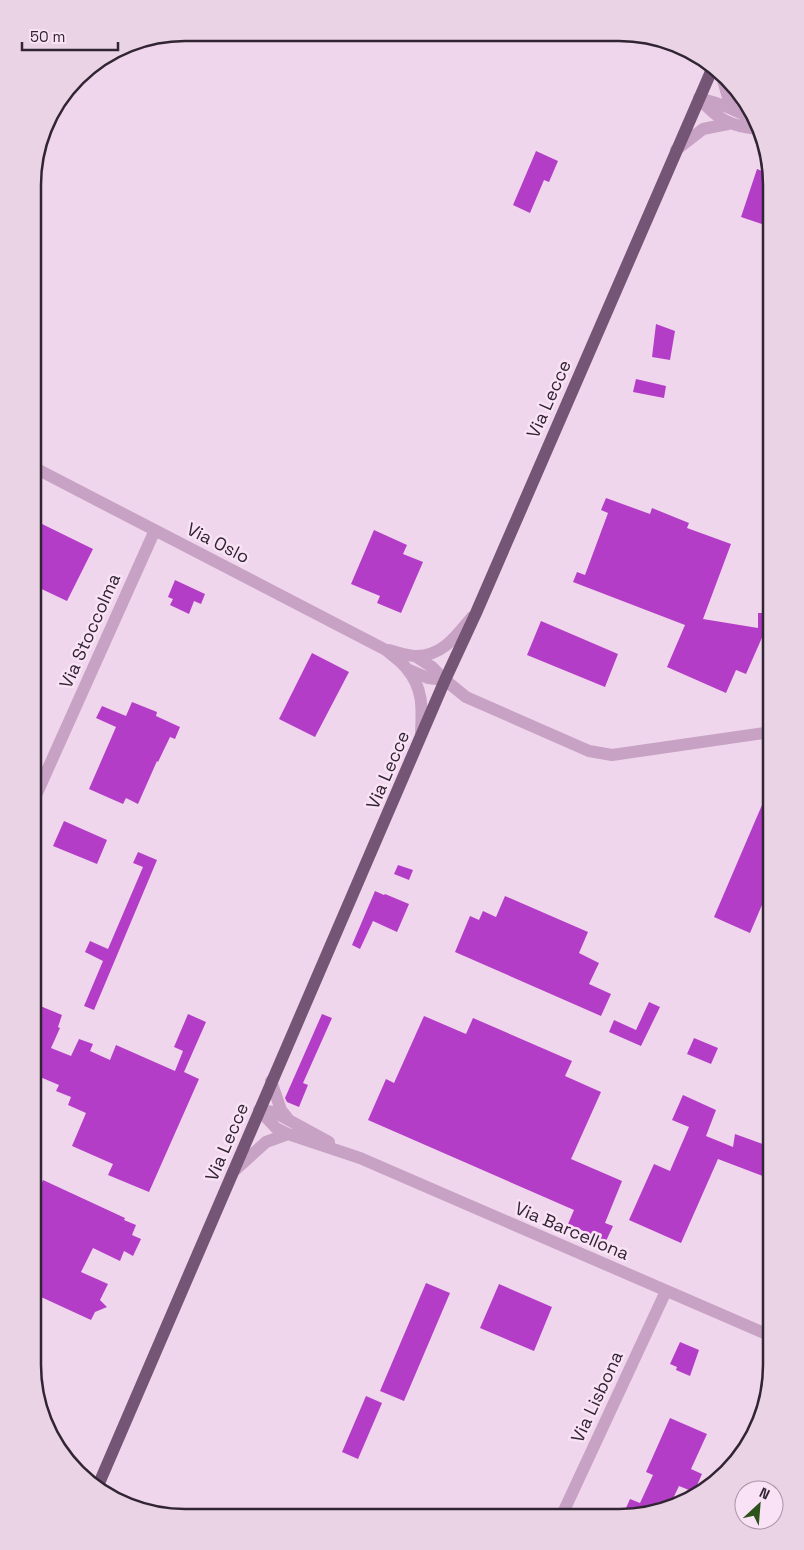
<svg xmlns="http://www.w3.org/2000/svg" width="804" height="1550" viewBox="0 0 804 1550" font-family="'Space Grotesk',sans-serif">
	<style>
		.building { fill: #b43dc7 }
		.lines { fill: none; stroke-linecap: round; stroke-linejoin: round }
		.minor { stroke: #c8a2c5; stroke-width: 12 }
		.major { stroke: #745575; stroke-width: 12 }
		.labels { text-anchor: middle; stroke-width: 5; stroke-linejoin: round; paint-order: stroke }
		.street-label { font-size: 18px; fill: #322533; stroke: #f9e2f5 }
		.rim { fill: none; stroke: #322533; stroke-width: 2.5 }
	</style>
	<rect width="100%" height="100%" fill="#f0d6ec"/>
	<path class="building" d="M 536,151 L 558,161 L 549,182 L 544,180 L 530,213 L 513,205 Z
		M 757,169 L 770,174 L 772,186 L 771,227 L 741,217 Z
		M 656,324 L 675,331 L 670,360 L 652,357 Z
		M 636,379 L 666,386 L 664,398 L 633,392 Z
		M 606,498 L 650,514 L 652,508 L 689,523 L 687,528 L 731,544 L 703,619 L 758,628 L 758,613 L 770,613 L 768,624 L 746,674 L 736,670 L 726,693 L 667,667 L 685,625 L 573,582 L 577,572 L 585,575 L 608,513 L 601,510 Z
		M 40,523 L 93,549 L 67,601 L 33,585 L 33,536 Z
		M 374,530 L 407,545 L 403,554 L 423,562 L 401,613 L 377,603 L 380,596 L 351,584 Z
		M 175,580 L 205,594 L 201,604 L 194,601 L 189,614 L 170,605 L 173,599 L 168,597 Z
		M 541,621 L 618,654 L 605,687 L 527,655 Z
		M 312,653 L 349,672 L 315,737 L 279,719 Z
		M 132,702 L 157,712 L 156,716 L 180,727 L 175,739 L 170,737 L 158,762 L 157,761 L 138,804 L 126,798 L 123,804 L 89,789 L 116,727 L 96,718 L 102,706 L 126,716 Z
		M 771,784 L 771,884 L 750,933 L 714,917 Z
		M 64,821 L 107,840 L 97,864 L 53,846 Z
		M 138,852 L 157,860 L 94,1010 L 84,1006 L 103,961 L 85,952 L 90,941 L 108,949 L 143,867 L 133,863 Z
		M 398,865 L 413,870 L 409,880 L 394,874 Z
		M 375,891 L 384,895 L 385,894 L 409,904 L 397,932 L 373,921 L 360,949 L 352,945 Z
		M 505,896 L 588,932 L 579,953 L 599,963 L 589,984 L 611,994 L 601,1016 L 455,952 L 470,916 L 479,920 L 483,911 L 496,917 Z
		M 649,1002 L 660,1007 L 641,1046 L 609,1032 L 614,1020 L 636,1030 Z
		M 33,1003 L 62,1015 L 58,1027 L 60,1028 L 51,1048 L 71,1056 L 79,1039 L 93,1044 L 90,1051 L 110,1060 L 116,1045 L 175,1071 L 183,1051 L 174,1047 L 188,1014 L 206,1022 L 184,1072 L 199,1079 L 149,1192 L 108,1175 L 113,1164 L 72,1146 L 86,1113 L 68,1105 L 71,1097 L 56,1091 L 59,1085 L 33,1074 Z
		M 322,1014 L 332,1018 L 303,1083 L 308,1085 L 299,1107 L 287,1102 L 285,1098 Z
		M 424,1016 L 466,1034 L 473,1018 L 572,1061 L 565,1076 L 601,1092 L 571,1159 L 622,1181 L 605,1223 L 613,1226 L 606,1241 L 568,1224 L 574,1210 L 368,1120 L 386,1079 L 394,1083 Z
		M 694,1038 L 718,1048 L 711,1064 L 687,1054 Z
		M 683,1095 L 716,1110 L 706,1136 L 733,1147 L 735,1134 L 771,1147 L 771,1163 L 765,1177 L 718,1159 L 681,1243 L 629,1220 L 654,1164 L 670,1171 L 689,1127 L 672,1120 Z
		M 43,1180 L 125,1218 L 124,1220 L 136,1225 L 132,1235 L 141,1239 L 133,1256 L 124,1251 L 120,1261 L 93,1248 L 81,1272 L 108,1284 L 100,1300 L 107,1307 L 95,1312 L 91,1320 L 41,1297 L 33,1314 L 33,1195 L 36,1197 Z
		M 426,1283 L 450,1293 L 404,1401 L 380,1391 Z
		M 499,1284 L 552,1307 L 534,1351 L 480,1328 Z
		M 680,1342 L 699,1350 L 690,1376 L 676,1370 L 677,1367 L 670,1364 Z
		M 366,1396 L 382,1403 L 358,1459 L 342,1452 Z
		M 670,1418 L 707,1434 L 691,1469 L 702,1474 L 694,1492 L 679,1486 L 668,1509 L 622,1517 L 630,1499 L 640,1503 L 653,1475 L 646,1472 Z"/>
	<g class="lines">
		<path class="minor" d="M 721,73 L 731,108
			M 699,98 C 718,120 730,126 758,129
			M 699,98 C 719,103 735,109 753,120
			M 676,150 L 703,129 L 728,124
			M 33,467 L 386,650 C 393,656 402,662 407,669 C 424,689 422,710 421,734
			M 389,650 C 397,652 407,656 416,656 C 443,656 457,635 472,617
			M 415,656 L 432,667 L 445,680 L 466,697 L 589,751 L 612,755 L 771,732
			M 407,669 L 428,678 L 445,680
			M 33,802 L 155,530
			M 271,1081 L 281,1110 L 289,1120
			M 259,1110 L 276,1128 L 288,1134 L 360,1158 L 771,1336
			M 259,1110 L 274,1112 L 329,1142
			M 234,1171 L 266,1142 L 288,1134
			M 561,1517 L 666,1291"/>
		<path class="major" d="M 97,1488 L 445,680 L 476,613 L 713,67"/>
	</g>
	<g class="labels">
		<g class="street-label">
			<text transform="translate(549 399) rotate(-66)" y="6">Via Lecce</text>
			<text transform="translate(218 543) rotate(27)" y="6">Via Oslo</text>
			<text transform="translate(90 631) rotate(-66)" y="6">Via Stoccolma</text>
			<text transform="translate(388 770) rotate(-67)" y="6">Via Lecce</text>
			<text transform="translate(227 1142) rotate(-67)" y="6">Via Lecce</text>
			<text transform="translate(572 1231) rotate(23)" y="6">Via Barcellona</text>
			<text transform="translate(597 1397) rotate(-65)" y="6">Via Lisbona</text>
		</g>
	</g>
	<path d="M0 0H804V1550H0ZM185 41H619A144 144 0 0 1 763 185V1365A144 144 0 0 1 619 1509H185A144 144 0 0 1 41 1365V185A144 144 0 0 1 185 41Z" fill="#e9d3e5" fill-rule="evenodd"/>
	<path class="rim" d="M185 41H619A144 144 0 0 1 763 185V1365A144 144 0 0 1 619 1509H185A144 144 0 0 1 41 1365V185A144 144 0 0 1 185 41Z"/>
	<g transform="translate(759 1505) rotate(26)"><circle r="24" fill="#f9e2f5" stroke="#a996a7"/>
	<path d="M0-4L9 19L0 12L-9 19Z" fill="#2c541a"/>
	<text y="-8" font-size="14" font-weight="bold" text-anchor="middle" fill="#322533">N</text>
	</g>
	<path d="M22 42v8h96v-8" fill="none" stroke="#322533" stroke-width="2.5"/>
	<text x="30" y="42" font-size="15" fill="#322533" stroke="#f9e2f5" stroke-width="4" paint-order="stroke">50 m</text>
</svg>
